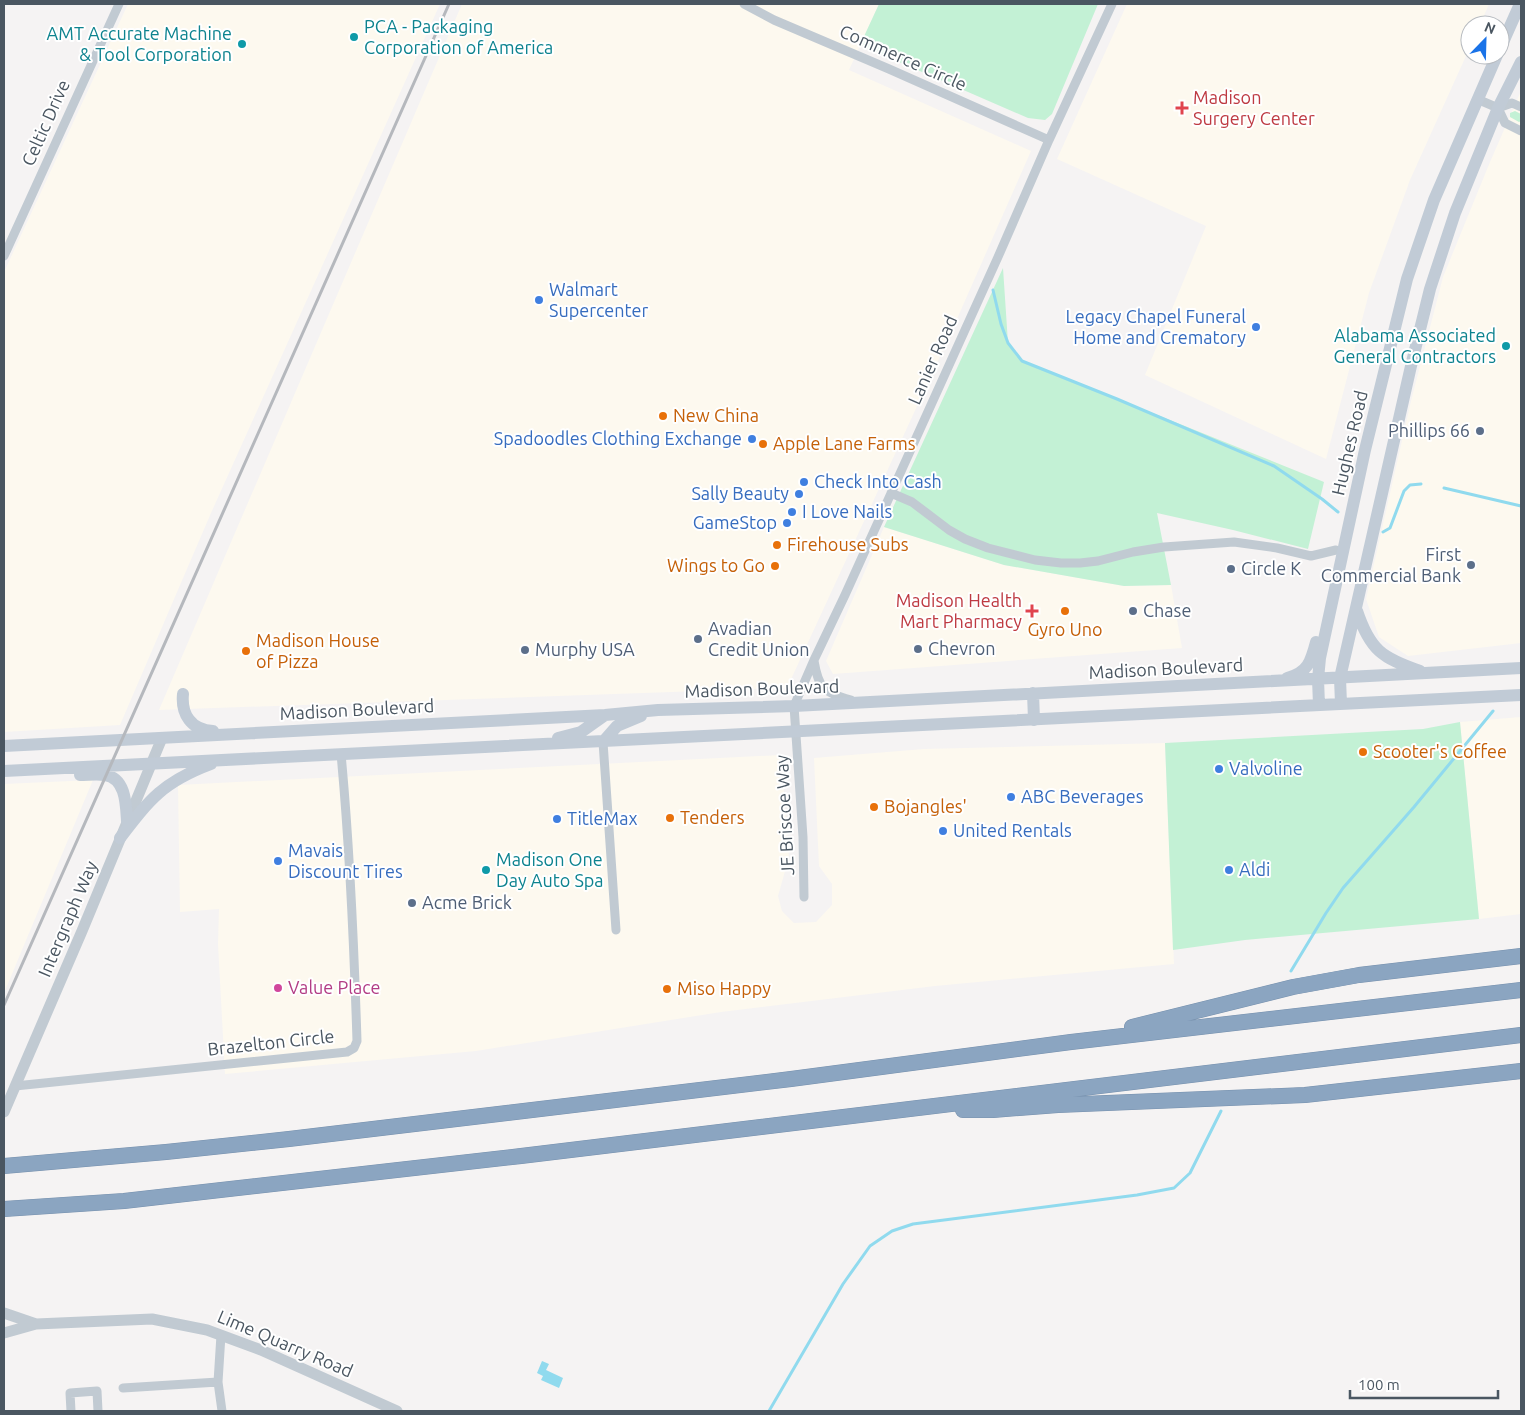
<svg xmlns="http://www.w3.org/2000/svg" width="1525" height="1415" viewBox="0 0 1525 1415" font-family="Ubuntu,sans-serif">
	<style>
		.commercial { fill: #fdf9ef }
		.green { fill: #c3f1d5 }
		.water { fill: #90daee }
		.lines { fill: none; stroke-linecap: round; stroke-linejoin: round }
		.stream { stroke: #90daee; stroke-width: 3 }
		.motorway-casing { stroke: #7690ad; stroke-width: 16 }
		.minor { stroke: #c1cad2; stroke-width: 9 }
		.tertiary { stroke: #c1cad2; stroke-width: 11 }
		.secondary { stroke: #c1cbd6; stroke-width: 12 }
		.motorway { stroke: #8ba5c1; stroke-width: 15 }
		.rail { stroke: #b5b8bd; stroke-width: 3 }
		.culture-dot { fill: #0f9aa8; stroke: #fff; stroke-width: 2 }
		.health-dot { fill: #e0444e; stroke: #fff; stroke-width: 2 }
		.shop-dot { fill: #3f7fe0; stroke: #fff; stroke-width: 2 }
		.food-dot { fill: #e8710a; stroke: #fff; stroke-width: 2 }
		.service-dot { fill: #5c6f8a; stroke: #fff; stroke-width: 2 }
		.hotel-dot { fill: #d1479c; stroke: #fff; stroke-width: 2 }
		.labels { text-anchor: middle; stroke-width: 4; stroke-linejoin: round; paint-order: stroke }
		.culture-label { font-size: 18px; fill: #0d838f; stroke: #fff; text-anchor: start }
		.street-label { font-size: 18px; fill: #4a5661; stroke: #fff }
		.health-label { font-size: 18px; fill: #be3a42; stroke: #fff; text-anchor: start }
		.shop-label { font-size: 18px; fill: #366cbe; stroke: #fff; text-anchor: start }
		.food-label { font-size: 18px; fill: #c56008; stroke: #fff; text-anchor: start }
		.service-label { font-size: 18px; fill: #4e5e75; stroke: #fff; text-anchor: start }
		.hotel-label { font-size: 18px; fill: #b23c85; stroke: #fff; text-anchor: start }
	</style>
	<rect width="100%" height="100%" fill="#f5f3f3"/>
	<path class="commercial" d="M 128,4 L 440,4 L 211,513 L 120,725 L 4,732 L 4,272 Z
		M 462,4 L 879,4 L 849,70 L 1031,151 L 949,337 L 787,688 L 159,710 Z
		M 1127,4 L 1489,4 L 1480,25 L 1470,25 L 1470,47 L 1410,180 L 1369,293 L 1326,459 L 1145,375 L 1206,226 L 1057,159 Z
		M 1521,91 L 1521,643 L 1408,656 L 1379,637 L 1366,599 L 1411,401 L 1443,277 L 1490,162 Z
		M 884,527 L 1004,565 L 1124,586 L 1171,585 L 1182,648 L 833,674 L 826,661 Z
		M 1521,717 L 1521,914 L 1479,919 L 1460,722 Z
		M 1165,743 L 1174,964 L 935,986 L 721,1012 L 476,1051 L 225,1074 L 218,944 L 219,909 L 180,912 L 178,785 L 781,755 L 789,857 L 778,896 L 782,911 L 794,923 L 816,922 L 832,905 L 832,884 L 819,866 L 814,758 L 924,749 Z
		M 93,780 L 4,993 L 4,784 Z"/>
	<path class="green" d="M 879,4 L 1098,4 L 1052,114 L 1045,120 L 1028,118 L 860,45 Z
		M 1515,111 L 1521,114 L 1521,121 L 1519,122 L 1510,117 L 1510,113 Z
		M 1003,268 L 1008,343 L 1023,361 L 1324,482 L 1308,549 L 1233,530 L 1157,513 L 1171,585 L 1124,586 L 1004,565 L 884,527 Z
		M 1460,722 L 1479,919 L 1245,940 L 1173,950 L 1165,743 L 1423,729 Z"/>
	<path class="water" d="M 542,1361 L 549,1364 L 546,1370 L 563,1378 L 559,1388 L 541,1380 L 543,1376 L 537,1373 Z"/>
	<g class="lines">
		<path class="stream" d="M 993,290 L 1001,324 L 1008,343 L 1022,361 L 1117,399 L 1274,466 L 1322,499 L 1338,512
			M 1444,488 L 1521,506
			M 1383,532 L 1390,528 L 1404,491 L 1410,485 L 1421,484
			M 1291,971 L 1326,913 L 1343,888 L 1414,807 L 1493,711
			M 769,1411 L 843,1284 L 870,1246 L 892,1231 L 913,1224 L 1137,1195 L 1174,1188 L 1190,1173 L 1221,1111"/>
		<g class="motorway-casing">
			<path id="motorway" d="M 1132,1027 L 1293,987 L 1359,975 L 1521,956
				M 963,1110 L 993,1110 L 1058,1105 L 1305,1095 L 1521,1071
				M 4,1166 L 166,1152 L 289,1139 L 791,1079 L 1071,1042 L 1521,990
				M 4,1209 L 124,1201 L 521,1156 L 1521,1035"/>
		</g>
		<path class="minor" d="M 744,4 L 774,20 L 889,69 L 1049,140
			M 1477,99 L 1498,108 L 1505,123 L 1521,131
			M 1498,108 L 1512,103 L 1521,107
			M 4,256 L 119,4
			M 891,493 L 912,502 L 949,530 L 965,539 L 988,548 L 1035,560 L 1061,563 L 1080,563 L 1098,561 L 1133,552 L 1164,547 L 1234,542 L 1277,548 L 1311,556 L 1336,550
			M 814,661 C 819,690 824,692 851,700
			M 603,742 L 616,930
			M 804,897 L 803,837 L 794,706 L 814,660 L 845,595 L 998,257 L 1049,140 L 1112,4
			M 15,1086 L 347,1052 L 354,1048 L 357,1041 C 354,945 350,849 341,754
			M 221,1335 L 218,1382 L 222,1411
			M 123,1388 L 218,1382
			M 71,1411 L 70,1393 L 97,1391 L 98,1411"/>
		<path class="tertiary" d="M 4,1112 L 82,931 L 162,738
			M 4,1313 L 36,1324
			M 4,1333 L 36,1324 L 152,1319 L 207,1330 L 261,1350 L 397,1411"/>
		<path class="secondary" d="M 1500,49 L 1520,4
			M 1357,611 C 1370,650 1382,658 1420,671
			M 1287,678 C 1308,673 1311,661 1316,642
			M 1033,693 L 1034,720
			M 183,694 C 181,714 191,730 213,731
			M 1341,704 L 1340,678 L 1411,366 L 1430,289 L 1455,213 L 1498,108 L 1521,62
			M 1319,705 L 1318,679 L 1320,658 L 1365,450 L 1407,279 L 1434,200 L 1497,55
			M 558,738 L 581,732 L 605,715
			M 603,742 L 617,726 L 641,716
			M 4,746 L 605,715 L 658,710 L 794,706 L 1521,668
			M 4,771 L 1521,695
			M 80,775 C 88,775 97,774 105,775 C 126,778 126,805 127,821
			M 120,838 C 150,799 163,782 211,764"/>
		<use href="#motorway" class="motorway"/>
		<path class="rail" d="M 4,1005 L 449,4"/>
	</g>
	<g class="culture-dot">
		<circle cx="354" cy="37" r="5"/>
		<circle cx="242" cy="44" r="5"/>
		<circle cx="1506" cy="346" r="5"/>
		<circle cx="486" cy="870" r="5"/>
	</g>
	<g class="health-dot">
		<path d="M1179.5 100.5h5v5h5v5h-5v5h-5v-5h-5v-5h5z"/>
		<path d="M1029.5 603.5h5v5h5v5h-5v5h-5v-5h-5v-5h5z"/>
	</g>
	<g class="shop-dot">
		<circle cx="539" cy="300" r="5"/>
		<circle cx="1256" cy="327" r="5"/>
		<circle cx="752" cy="439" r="5"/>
		<circle cx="804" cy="482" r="5"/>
		<circle cx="799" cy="494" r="5"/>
		<circle cx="792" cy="512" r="5"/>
		<circle cx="787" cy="523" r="5"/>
		<circle cx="1219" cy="769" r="5"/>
		<circle cx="1011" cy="797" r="5"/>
		<circle cx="557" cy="819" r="5"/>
		<circle cx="943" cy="831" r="5"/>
		<circle cx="278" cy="861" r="5"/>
		<circle cx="1229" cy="870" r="5"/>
	</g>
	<g class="food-dot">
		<circle cx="663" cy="416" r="5"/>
		<circle cx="763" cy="444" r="5"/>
		<circle cx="777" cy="545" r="5"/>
		<circle cx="775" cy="566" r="5"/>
		<circle cx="1065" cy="611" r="5"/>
		<circle cx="246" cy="651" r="5"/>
		<circle cx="1363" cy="752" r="5"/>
		<circle cx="874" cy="807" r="5"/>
		<circle cx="670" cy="818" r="5"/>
		<circle cx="667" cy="989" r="5"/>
	</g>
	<g class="service-dot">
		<circle cx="1480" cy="431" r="5"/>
		<circle cx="1471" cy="565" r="5"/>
		<circle cx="1231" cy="569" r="5"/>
		<circle cx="1133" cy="611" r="5"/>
		<circle cx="698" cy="639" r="5"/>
		<circle cx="918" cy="649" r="5"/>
		<circle cx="525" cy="650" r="5"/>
		<circle cx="412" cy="903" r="5"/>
	</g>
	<circle class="hotel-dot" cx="278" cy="988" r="5"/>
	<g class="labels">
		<g class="culture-label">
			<text x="364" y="33">PCA - Packaging<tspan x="364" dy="21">Corporation of America</tspan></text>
			<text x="232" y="40" text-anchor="end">AMT Accurate Machine<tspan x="232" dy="21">&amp; Tool Corporation</tspan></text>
			<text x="1496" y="342" text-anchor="end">Alabama Associated<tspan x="1496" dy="21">General Contractors</tspan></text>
			<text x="496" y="866">Madison One<tspan x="496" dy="21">Day Auto Spa</tspan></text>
		</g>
		<g class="street-label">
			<text transform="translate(903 58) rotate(24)" y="6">Commerce Circle</text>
			<text transform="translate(46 123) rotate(-66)" y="6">Celtic Drive</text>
			<text transform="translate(933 360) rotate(-66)" y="6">Lanier Road</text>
			<text transform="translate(1350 443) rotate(-77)" y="6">Hughes Road</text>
			<text transform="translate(1166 669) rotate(-3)" y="6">Madison Boulevard</text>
			<text transform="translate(762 689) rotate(-2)" y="6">Madison Boulevard</text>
			<text transform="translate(357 710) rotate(-3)" y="6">Madison Boulevard</text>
			<text transform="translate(785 815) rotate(-93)" y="6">JE Briscoe Way</text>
			<text transform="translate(68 919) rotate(-67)" y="6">Intergraph Way</text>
			<text transform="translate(271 1043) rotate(-6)" y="6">Brazelton Circle</text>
			<text transform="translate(285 1344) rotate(23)" y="6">Lime Quarry Road</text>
		</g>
		<g class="health-label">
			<text x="1193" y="104">Madison<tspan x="1193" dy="21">Surgery Center</tspan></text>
			<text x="1022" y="607" text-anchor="end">Madison Health<tspan x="1022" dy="21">Mart Pharmacy</tspan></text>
		</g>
		<g class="shop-label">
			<text x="549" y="296">Walmart<tspan x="549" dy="21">Supercenter</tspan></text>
			<text x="1246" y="323" text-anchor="end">Legacy Chapel Funeral<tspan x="1246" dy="21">Home and Crematory</tspan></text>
			<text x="742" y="445" text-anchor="end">Spadoodles Clothing Exchange</text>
			<text x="814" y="488">Check Into Cash</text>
			<text x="789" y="500" text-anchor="end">Sally Beauty</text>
			<text x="802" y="518">I Love Nails</text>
			<text x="777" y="529" text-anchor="end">GameStop</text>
			<text x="1229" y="775">Valvoline</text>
			<text x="1021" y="803">ABC Beverages</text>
			<text x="567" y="825">TitleMax</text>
			<text x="953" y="837">United Rentals</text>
			<text x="288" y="857">Mavais<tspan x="288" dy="21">Discount Tires</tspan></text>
			<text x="1239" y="876">Aldi</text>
		</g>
		<g class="food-label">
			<text x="673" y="422">New China</text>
			<text x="773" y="450">Apple Lane Farms</text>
			<text x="787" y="551">Firehouse Subs</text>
			<text x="765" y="572" text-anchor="end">Wings to Go</text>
			<text x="1065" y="636" text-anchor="middle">Gyro Uno</text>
			<text x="256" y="647">Madison House<tspan x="256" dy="21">of Pizza</tspan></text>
			<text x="1373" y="758">Scooter's Coffee</text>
			<text x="884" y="813">Bojangles'</text>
			<text x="680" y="824">Tenders</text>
			<text x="677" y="995">Miso Happy</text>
		</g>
		<g class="service-label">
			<text x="1470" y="437" text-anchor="end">Phillips 66</text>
			<text x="1461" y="561" text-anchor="end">First<tspan x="1461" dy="21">Commercial Bank</tspan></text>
			<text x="1241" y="575">Circle K</text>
			<text x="1143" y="617">Chase</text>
			<text x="708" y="635">Avadian<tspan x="708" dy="21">Credit Union</tspan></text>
			<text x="928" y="655">Chevron</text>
			<text x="535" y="656">Murphy USA</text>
			<text x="422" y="909">Acme Brick</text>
		</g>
		<g class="hotel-label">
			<text x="288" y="994">Value Place</text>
		</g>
	</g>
	<rect width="1525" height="1415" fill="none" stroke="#4a5661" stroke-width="10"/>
	<g transform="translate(1485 40) rotate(23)"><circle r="24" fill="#ffffff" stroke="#b7bbc0"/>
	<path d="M0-4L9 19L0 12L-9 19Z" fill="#1a73e8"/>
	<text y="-8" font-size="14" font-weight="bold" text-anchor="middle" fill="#4a5661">N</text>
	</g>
	<path d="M1350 1390v8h148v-8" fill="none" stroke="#4a5661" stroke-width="2.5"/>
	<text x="1358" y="1390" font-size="15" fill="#4a5661" stroke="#ffffff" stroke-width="4" paint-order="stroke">100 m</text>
</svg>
